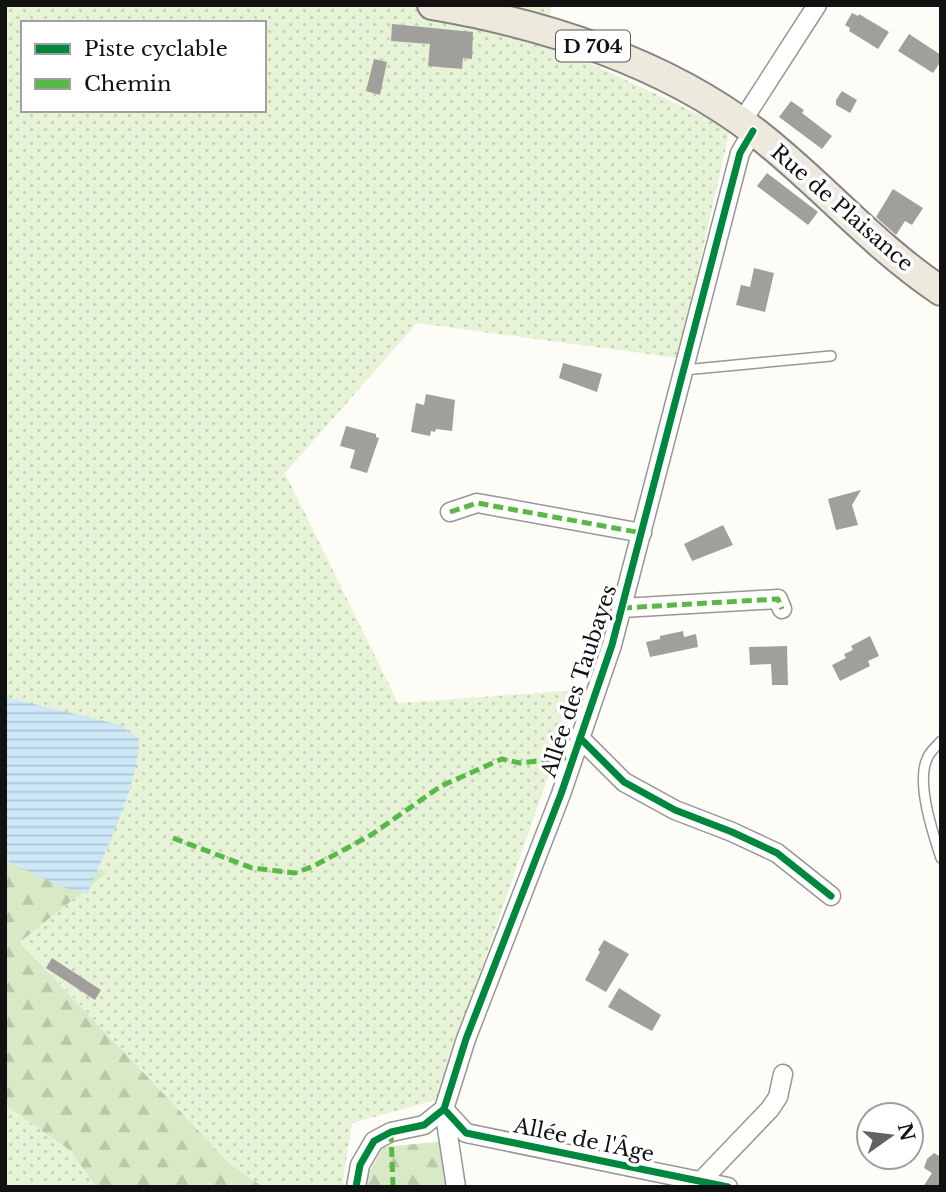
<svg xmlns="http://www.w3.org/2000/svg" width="946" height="1192" viewBox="0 0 946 1192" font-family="'Libre Baskerville',serif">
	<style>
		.grass { fill: url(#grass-dots); fill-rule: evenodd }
		.forest { fill: url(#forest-firs) }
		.water { fill: url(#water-rules) }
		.building { fill: #a19f9c }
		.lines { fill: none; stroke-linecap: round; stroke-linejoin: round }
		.service-casing { stroke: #979795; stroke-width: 12 }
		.minor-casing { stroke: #979795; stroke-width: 21 }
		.primary-casing { stroke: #858482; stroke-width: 32 }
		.service { stroke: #fffffe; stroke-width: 9 }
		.minor { stroke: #fffffe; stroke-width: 18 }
		.primary { stroke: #ede9dc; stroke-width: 28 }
		.quiet { stroke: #58b947; stroke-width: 5; stroke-dasharray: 10 5; stroke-linecap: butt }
		.cycleway-casing { stroke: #fff; stroke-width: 11 }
		.cycleway { stroke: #00873e; stroke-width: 7 }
		.labels { text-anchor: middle; stroke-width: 7; stroke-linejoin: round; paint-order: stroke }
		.shield { fill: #fff; stroke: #585858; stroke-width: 2 }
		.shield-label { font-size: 19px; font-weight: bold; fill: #111 }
		.street-label { font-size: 21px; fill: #111; stroke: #fff }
	</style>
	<defs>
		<pattern id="grass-dots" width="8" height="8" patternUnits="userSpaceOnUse" patternTransform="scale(1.75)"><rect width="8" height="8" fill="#e7f3d7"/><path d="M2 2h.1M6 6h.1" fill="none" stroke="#c5cfb8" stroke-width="1.8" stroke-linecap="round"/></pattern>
		<pattern id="forest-firs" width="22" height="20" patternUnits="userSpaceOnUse" patternTransform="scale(1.75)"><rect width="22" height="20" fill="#d8eac5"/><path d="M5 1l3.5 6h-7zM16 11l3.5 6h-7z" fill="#b8c8a8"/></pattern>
		<pattern id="water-rules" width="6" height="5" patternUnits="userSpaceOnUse" patternTransform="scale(1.75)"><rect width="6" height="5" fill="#cde8f7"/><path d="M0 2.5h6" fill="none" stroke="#afc6d3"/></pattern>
	</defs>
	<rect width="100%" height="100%" fill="#fdfcf7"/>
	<path class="grass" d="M 5,5 L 552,5 L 545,42 L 730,129 L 678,358 L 417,323 L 285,473 L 398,703 L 578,690 L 436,1100 L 352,1123 L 342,1187 L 263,1187 L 231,1165 L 20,941 L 5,824 ZM 23,23 L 264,23 L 264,110 L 23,110 Z
		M 5,1105 L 71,1151 L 96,1187 L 5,1187 Z"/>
	<path class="forest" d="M 5,824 L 106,873 L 20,942 L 231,1165 L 263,1187 L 96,1187 L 71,1151 L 5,1105 Z
		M 458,1140 L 467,1187 L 361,1187 L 383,1147 Z"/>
	<path class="water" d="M 5,697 L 121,725 L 139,739 C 140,781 104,854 87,894 L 59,886 L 5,860 Z"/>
	<path class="building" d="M 852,13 L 858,16 L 859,14 L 889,32 L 878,49 L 849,31 L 850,28 L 845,25 Z
		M 392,24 L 473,32 L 472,59 L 463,58 L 462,69 L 428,66 L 430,44 L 391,41 Z
		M 909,34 L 941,55 L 941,61 L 933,73 L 898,51 Z
		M 374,59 L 387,62 L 380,95 L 366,91 Z
		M 842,91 L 857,100 L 850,113 L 836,105 L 836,100 Z
		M 791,101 L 804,110 L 802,113 L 832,136 L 822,149 L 779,117 Z
		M 767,173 L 818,212 L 808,225 L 757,186 Z
		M 893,189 L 923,208 L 912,225 L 905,221 L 896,235 L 876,217 Z
		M 754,268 L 774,273 L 765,312 L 736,305 L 741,285 L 750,287 Z
		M 563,363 L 602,374 L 597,392 L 559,378 Z
		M 426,394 L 455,400 L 452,431 L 436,429 L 435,432 L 431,431 L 430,436 L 411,432 L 416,403 L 424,405 Z
		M 346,426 L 376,434 L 376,437 L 379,438 L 367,473 L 350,468 L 355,450 L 340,446 Z
		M 861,490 L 852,505 L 858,525 L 836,530 L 828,499 Z
		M 723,525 L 733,545 L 692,561 L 684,544 Z
		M 683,631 L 684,637 L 696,634 L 698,647 L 650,657 L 646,642 L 660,639 L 660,636 Z
		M 870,636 L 879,656 L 868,661 L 870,666 L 840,681 L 832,665 L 846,658 L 844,654 L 853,650 L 851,646 Z
		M 787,646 L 788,685 L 772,685 L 771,664 L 750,665 L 749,647 Z
		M 604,940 L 629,954 L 606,992 L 585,980 L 600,952 L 598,950 Z
		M 52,958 L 101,990 L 95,1000 L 46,968 Z
		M 619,988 L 661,1015 L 652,1031 L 608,1007 Z
		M 934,1153 L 941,1157 L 941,1187 L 923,1187 L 932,1173 L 924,1168 L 927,1159 Z"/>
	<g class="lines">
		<g class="service-casing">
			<path id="service" d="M 684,370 L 831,356
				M 941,741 C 937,746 929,752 927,759 C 916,783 933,834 941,858"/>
		</g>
		<g class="minor-casing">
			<path id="minor" d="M 741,123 L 817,5
				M 450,512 L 477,503 L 642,533
				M 622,608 L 778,599 L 782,609
				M 580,738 L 624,782 L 675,810 L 732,832 L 777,853 L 831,896
				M 444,1109 L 466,1133 L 728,1187
				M 444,1109 L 456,1187
				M 701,1181 L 770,1109 L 778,1097 L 783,1074
				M 356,1187 L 360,1165 L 374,1141 L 391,1132 L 424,1125 L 444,1109 L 466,1039 L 561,794 L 612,645 L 740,153 L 753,131"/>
		</g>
		<g class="primary-casing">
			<path id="primary" d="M 432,5 C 544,24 664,62 755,132 C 820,182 872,245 941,291"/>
		</g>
		<use href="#service" class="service"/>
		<use href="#minor" class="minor"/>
		<use href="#primary" class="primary"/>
		<path class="quiet" d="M 450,512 L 477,503 L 642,533
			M 622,608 L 778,599 L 782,609
			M 173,838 L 252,868 L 295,873 L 314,866 L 371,835 L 441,786 L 502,759 L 520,763 L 574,757
			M 391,1132 L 393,1187"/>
		<g class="cycleway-casing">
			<path id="cycleway" d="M 580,738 L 624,782 L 675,810 L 732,832 L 777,853 L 831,896
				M 444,1109 L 466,1133 L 728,1187
				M 356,1187 L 360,1165 L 374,1141 L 391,1132 L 424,1125 L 444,1109 L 466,1039 L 561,794 L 612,645 L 740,153 L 753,131"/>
		</g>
		<use href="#cycleway" class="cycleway"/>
	</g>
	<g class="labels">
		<rect class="shield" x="556" y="30.5" width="74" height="31" rx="5"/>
		<g class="shield-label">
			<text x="593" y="53">D 704</text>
		</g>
		<g class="street-label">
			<text transform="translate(842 208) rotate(41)" y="7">Rue de Plaisance</text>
			<text transform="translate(579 681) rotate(-72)" y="7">Allée des Taubayes</text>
			<text transform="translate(584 1140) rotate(12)" y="7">Allée de l'Âge</text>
		</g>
	</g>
	<rect width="946" height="1192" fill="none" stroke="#111111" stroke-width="14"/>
	<rect x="21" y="21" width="245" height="91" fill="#ffffff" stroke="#a0a0a0" stroke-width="2"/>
	<rect x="35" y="44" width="35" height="10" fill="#00873e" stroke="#a0a0a0" stroke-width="2"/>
	<text x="84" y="56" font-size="21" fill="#111111">Piste cyclable</text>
	<rect x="35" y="79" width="35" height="10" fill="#58b947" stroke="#a0a0a0" stroke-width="2"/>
	<text x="84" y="91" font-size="21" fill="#111111">Chemin</text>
	<g transform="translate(890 1136) rotate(76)"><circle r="33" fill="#ffffff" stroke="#a0a0a0" stroke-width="2"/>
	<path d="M0-5L12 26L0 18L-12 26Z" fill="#646362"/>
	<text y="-10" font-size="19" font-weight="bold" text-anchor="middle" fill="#111111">N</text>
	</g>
</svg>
